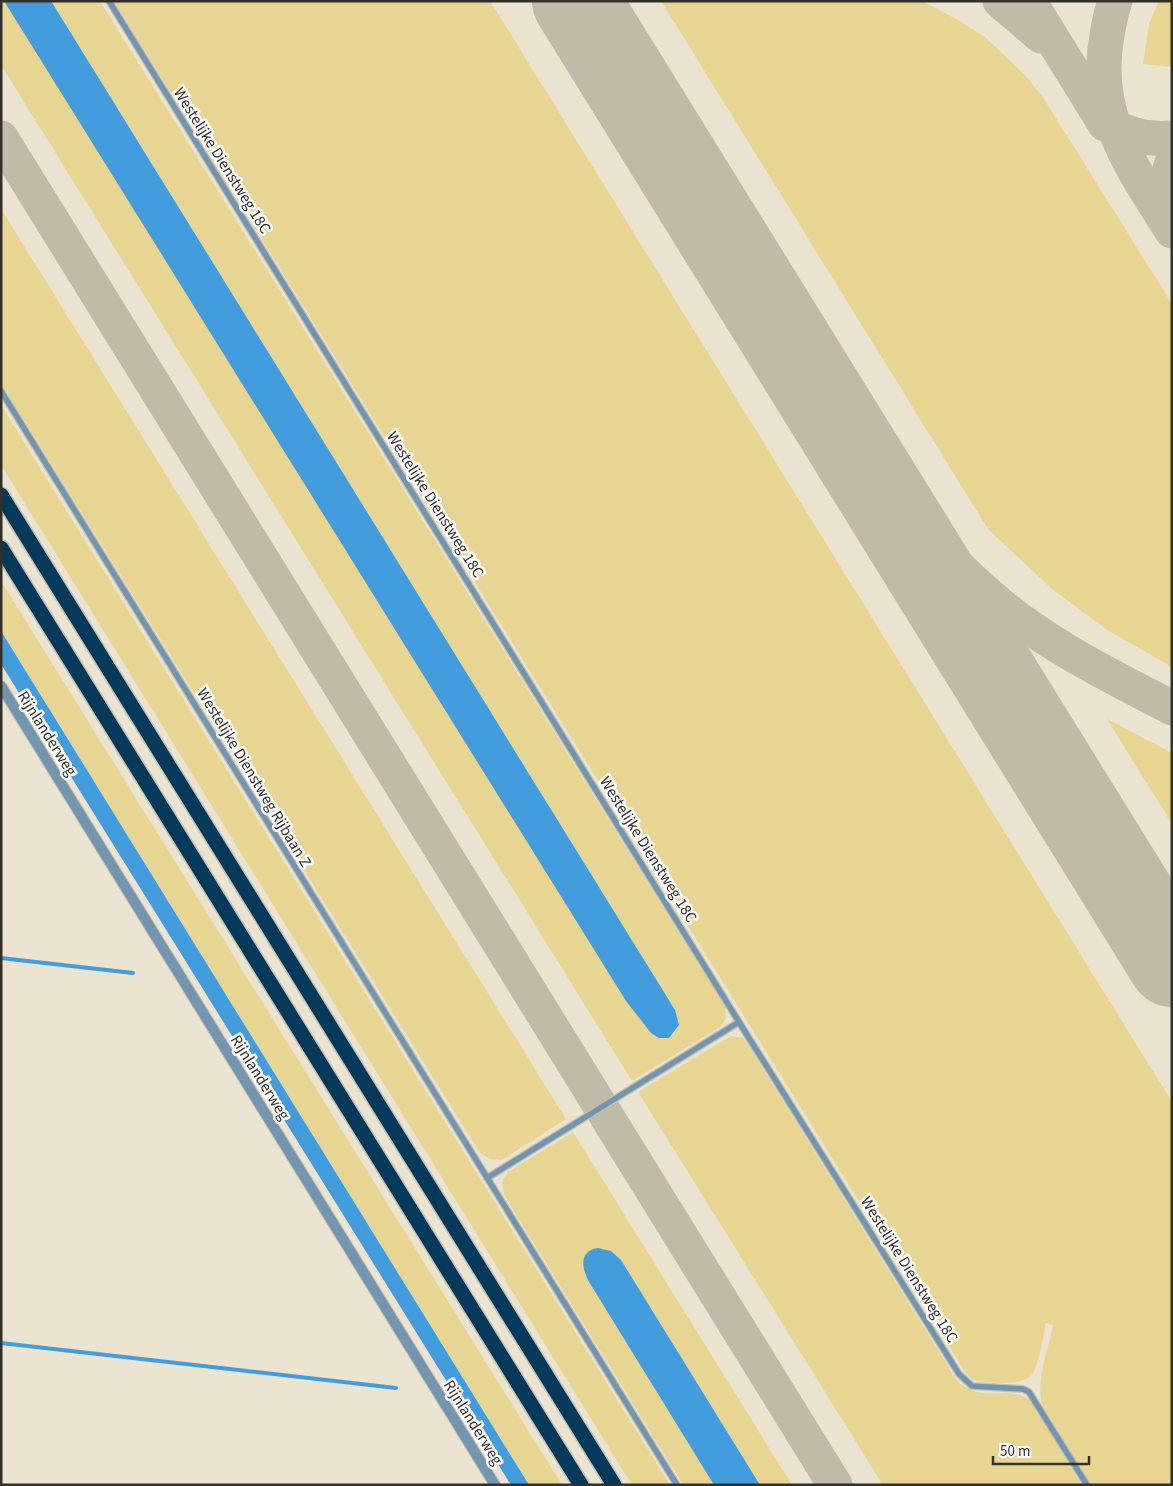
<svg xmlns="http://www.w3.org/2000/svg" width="1173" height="1486" viewBox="0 0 1173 1486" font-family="'Source Sans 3',sans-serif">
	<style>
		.green { fill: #e9d592 }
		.water { fill: #419dde }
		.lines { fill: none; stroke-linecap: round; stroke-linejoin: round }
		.stream { stroke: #419dde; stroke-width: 4 }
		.taxiway { stroke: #c0baa9; stroke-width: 35 }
		.runway { stroke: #c0baa9; stroke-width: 88 }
		.service-casing { stroke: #c6c0ae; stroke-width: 8 }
		.minor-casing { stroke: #c6c0ae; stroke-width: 12 }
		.motorway-casing { stroke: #c6c0ae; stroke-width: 18 }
		.service { stroke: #7295b2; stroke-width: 5.5 }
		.minor { stroke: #7295b2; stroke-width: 10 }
		.motorway { stroke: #03395a; stroke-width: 15 }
		.labels { text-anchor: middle; stroke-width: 5; stroke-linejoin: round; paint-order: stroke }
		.street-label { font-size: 16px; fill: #323028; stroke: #fff }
	</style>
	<rect width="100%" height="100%" fill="#ebe4d0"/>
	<path class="green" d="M 1,1 L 100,1 L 725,1007 L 726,1018 L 720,1027 L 632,1081 L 1,65 Z
		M 114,1 L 490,1 L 1172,1102 L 1172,1485 L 1090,1485 L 1042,1405 C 1036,1377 1048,1352 1053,1325 L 1046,1323 C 1043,1336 1039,1366 1031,1376 C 1024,1385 985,1384 975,1380 C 969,1377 967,1374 963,1369 Z
		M 661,1 L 922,1 L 960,21 L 986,38 L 1025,75 L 1044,99 L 1172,304 L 1172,667 L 1109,631 L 1052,589 L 988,529 Z
		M 1159,1 L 1172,1 L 1172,67 L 1143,64 L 1149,24 Z
		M 1,209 L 566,1119 L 502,1160 L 490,1159 L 480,1153 L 1,383 Z
		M 1,405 L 670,1485 L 632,1485 L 1,465 Z
		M 1,581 L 562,1485 L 529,1485 L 1,631 Z
		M 1107,719 L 1172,753 L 1172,824 Z
		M 731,1036 L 743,1038 L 747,1043 L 956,1379 C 979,1406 1007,1383 1030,1400 L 1082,1485 L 883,1485 L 638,1092 Z
		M 573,1132 L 792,1485 L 760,1485 L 617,1256 L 604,1249 L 593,1249 L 584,1273 L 589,1282 L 714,1485 L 683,1485 L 504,1195 L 502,1181 L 508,1172 Z"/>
	<path class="water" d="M 4,1 L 51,1 L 675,1010 L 679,1025 L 669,1038 L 659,1038 L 651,1033 L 626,1001 Z
		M 1,631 L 529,1485 L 511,1485 L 1,664 Z
		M 598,1248 L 611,1251 L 621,1260 L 760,1485 L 714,1485 L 589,1282 C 582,1269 578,1251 598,1248 Z"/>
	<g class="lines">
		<path class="stream" d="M 1,958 L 133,973
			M 1,1343 L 396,1388"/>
		<path class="taxiway" d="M 1000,1 L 1041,36
			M 1029,1 L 1105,124
			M 1115,1 C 1111,12 1109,24 1107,35 C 1092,114 1132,168 1172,231
			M 1101,116 C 1121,135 1146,140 1172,138
			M 1,138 L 835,1485
			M 1169,224 L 1165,188 L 1172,162
			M 855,452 C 900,506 945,559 999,604 C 1051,647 1113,677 1172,708"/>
		<path class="runway" d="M 576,1 L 1172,963"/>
		<g class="service-casing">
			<path id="service" d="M 109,1 L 739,1022 L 487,1178
				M 1,391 L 677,1485
				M 739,1022 L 959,1374 L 972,1386 L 1023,1389 L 1029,1392 L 1087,1485"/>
		</g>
		<g class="minor-casing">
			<path id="minor" d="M 1,686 L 495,1485"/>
		</g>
		<g class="motorway-casing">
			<path id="motorway" d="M 1,495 L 614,1485
				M 1,548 L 581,1485"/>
		</g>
		<use href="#service" class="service"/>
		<use href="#minor" class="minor"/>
		<use href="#motorway" class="motorway"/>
	</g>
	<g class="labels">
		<g class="street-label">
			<text transform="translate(223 160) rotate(58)" y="6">Westelijke Dienstweg 18C</text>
			<text transform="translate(436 504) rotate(58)" y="6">Westelijke Dienstweg 18C</text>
			<text transform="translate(48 733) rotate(58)" y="6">Rijnlanderweg</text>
			<text transform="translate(255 777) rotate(59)" y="6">Westelijke Dienstweg Rijbaan Z</text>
			<text transform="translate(649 849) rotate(58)" y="6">Westelijke Dienstweg 18C</text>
			<text transform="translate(261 1077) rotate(58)" y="6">Rijnlanderweg</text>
			<text transform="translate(910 1269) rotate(58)" y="6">Westelijke Dienstweg 18C</text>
			<text transform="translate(474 1422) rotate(58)" y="6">Rijnlanderweg</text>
		</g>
	</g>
	<rect width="1173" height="1486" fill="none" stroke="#323028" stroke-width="5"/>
	<path d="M993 1456v8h96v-8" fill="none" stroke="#323028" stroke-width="2.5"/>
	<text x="1000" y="1456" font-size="15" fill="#323028" stroke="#ffffff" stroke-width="4" paint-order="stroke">50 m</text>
</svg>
